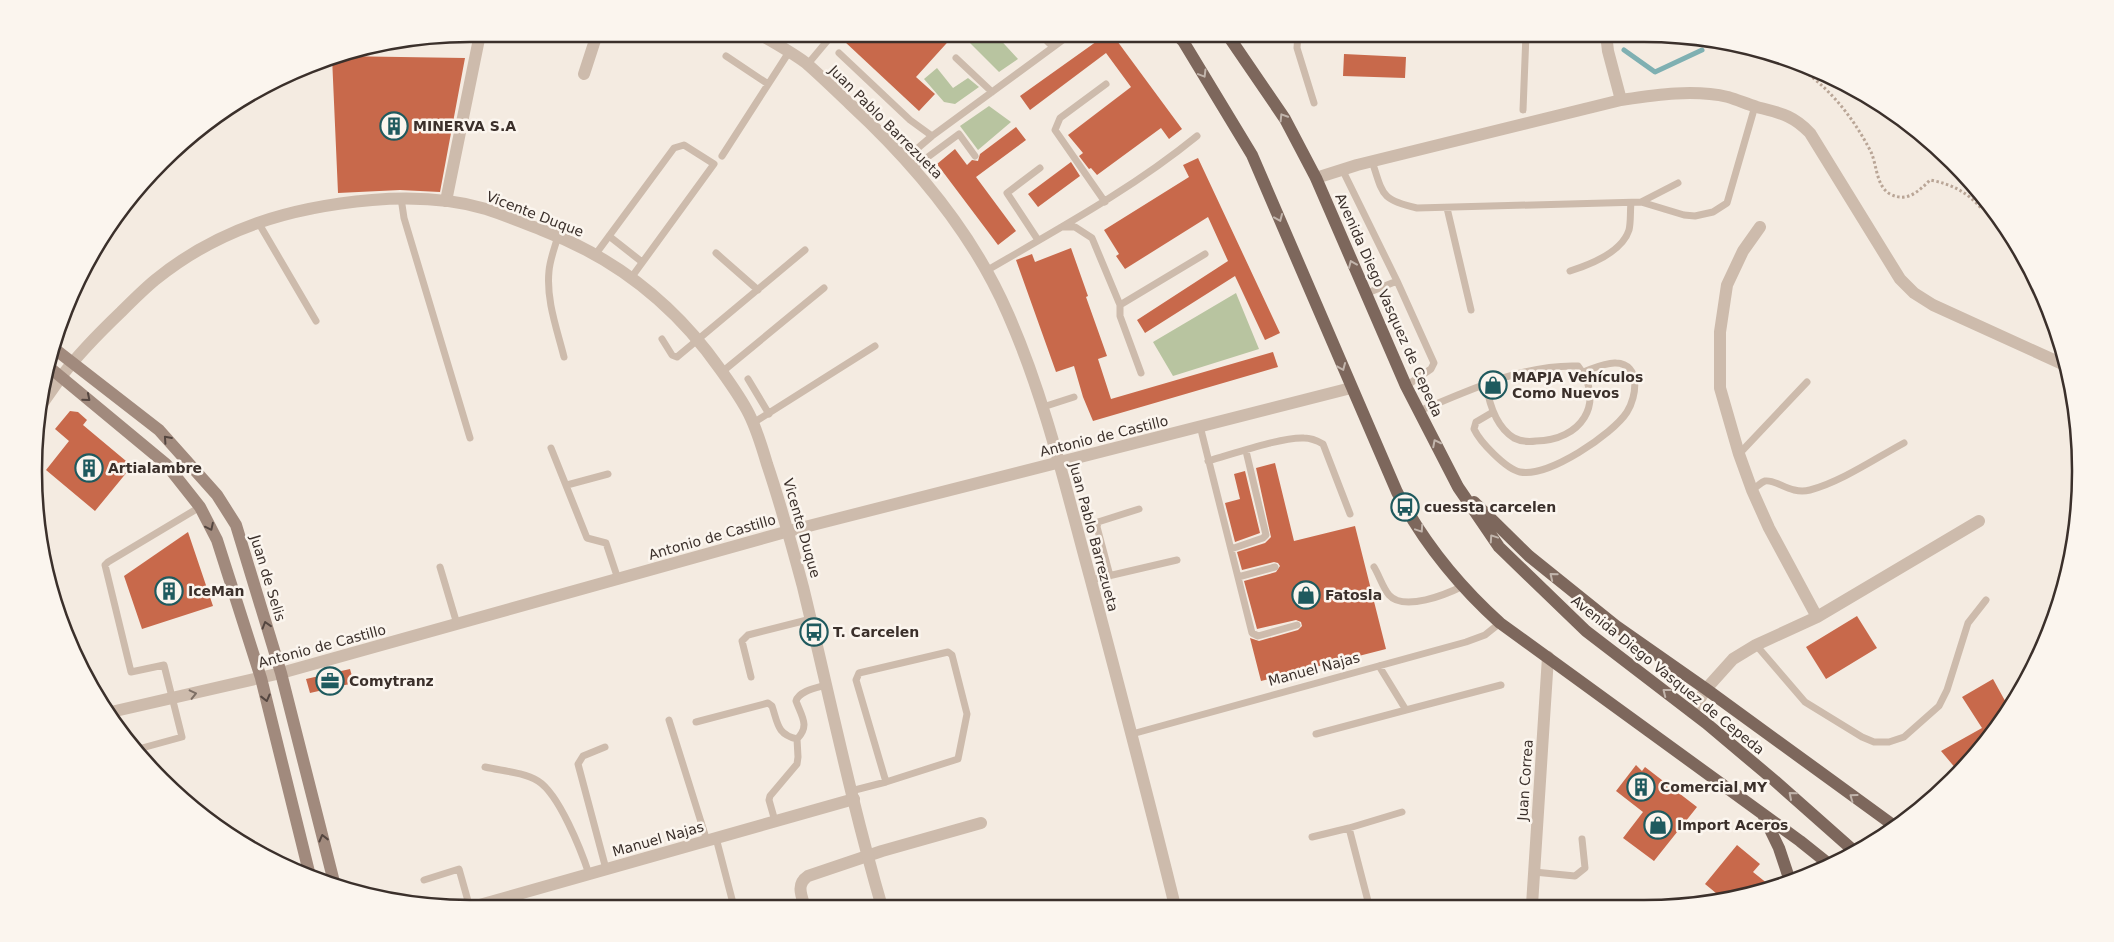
<svg xmlns="http://www.w3.org/2000/svg" width="2114" height="942" viewBox="0 0 2114 942" font-family="'DejaVu Sans',sans-serif">
	<style>
		.green { fill: #b8c4a0 }
		.lines { fill: none; stroke-linecap: round; stroke-linejoin: round }
		.stream { stroke: #7fb0b2; stroke-width: 5 }
		.building { fill: #c8694b }
		.path { stroke: #b9a596; stroke-width: 3; stroke-dasharray: 2.5 2.5; stroke-linecap: butt }
		.service { stroke: #cdbbac; stroke-width: 7 }
		.minor { stroke: #cdbbac; stroke-width: 12 }
		.tertiary { stroke: #cdbbac; stroke-width: 12 }
		.secondary { stroke: #a18a7d; stroke-width: 12 }
		.primary { stroke: #7d675c; stroke-width: 12 }
		.oneway { stroke: #c2b5ac }
		.oneway2 { stroke: #544640 }
		.oneway3 { stroke: #7d6f65 }
		.labels { text-anchor: middle; stroke-width: 5; stroke-linejoin: round; paint-order: stroke }
		.street-label { font-size: 14px; fill: #3b302b; stroke: #fbf5ee }
		.poi-label { font-size: 14px; font-weight: bold; fill: #3b302b; stroke: #fbf5ee; text-anchor: start }
		.rim { fill: none; stroke: #3b302b; stroke-width: 2.5 }
	</style>
	<rect width="100%" height="100%" fill="#f4ebe1"/>
	<path class="green" d="M 971,34 L 978,40 L 984,34 L 995,34 L 1018,59 L 999,72 L 966,39 Z
		M 937,68 L 953,88 L 968,78 L 979,87 L 955,104 L 944,102 L 924,79 Z
		M 989,106 L 1011,122 L 978,150 L 960,126 Z
		M 1236,293 L 1259,349 L 1173,376 L 1153,342 Z"/>
	<g class="lines">
		<path class="stream" d="M 1624,50 L 1655,72 L 1702,50"/>
	</g>
	<path class="building" d="M 850,34 L 955,34 L 916,77 L 935,94 L 919,111 L 844,41 Z
		M 1107,34 L 1112,34 L 1182,129 L 1169,139 L 1161,128 L 1097,175 L 1091,168 L 1089,169 L 1079,156 L 1083,153 L 1068,135 L 1131,87 L 1106,53 L 1030,110 L 1020,96 Z
		M 1344,54 L 1406,57 L 1405,78 L 1343,76 Z
		M 337,56 L 465,58 L 440,192 L 400,190 L 338,193 L 332,57 Z
		M 1016,127 L 1026,140 L 976,177 L 1016,231 L 998,245 L 937,164 L 955,149 L 967,165 L 972,160 L 978,161 L 980,154 Z
		M 1198,158 L 1280,333 L 1265,340 L 1235,276 L 1145,333 L 1137,320 L 1228,261 L 1208,217 L 1125,269 L 1116,256 L 1119,254 L 1104,230 L 1189,177 L 1183,165 Z
		M 1071,162 L 1080,176 L 1038,207 L 1028,194 Z
		M 1071,248 L 1088,296 L 1086,297 L 1107,356 L 1098,359 L 1111,399 L 1273,352 L 1278,367 L 1093,421 L 1083,397 L 1074,366 L 1056,372 L 1016,260 L 1032,254 L 1035,262 Z
		M 70,411 L 78,412 L 87,420 L 83,425 L 132,466 L 95,511 L 46,470 L 69,441 L 55,429 Z
		M 1275,463 L 1294,541 L 1355,526 L 1386,649 L 1261,681 L 1250,638 L 1259,641 L 1298,630 L 1302,626 L 1301,622 L 1296,620 L 1257,629 L 1244,581 L 1276,572 L 1280,566 L 1278,563 L 1274,562 L 1242,570 L 1237,552 L 1265,543 L 1271,537 L 1256,468 Z
		M 1245,471 L 1260,533 L 1235,542 L 1225,503 L 1240,499 L 1234,474 Z
		M 188,532 L 213,606 L 142,629 L 124,576 Z
		M 1857,616 L 1877,648 L 1826,679 L 1806,647 Z
		M 350,669 L 354,683 L 310,693 L 306,679 Z
		M 1993,679 L 2009,708 L 2006,714 L 1957,770 L 1941,751 L 1982,728 L 1962,697 Z
		M 1636,765 L 1642,771 L 1645,767 L 1697,807 L 1654,861 L 1623,838 L 1643,812 L 1616,791 Z
		M 1737,845 L 1760,864 L 1753,872 L 1768,884 L 1722,898 L 1705,884 Z"/>
	<g class="lines">
		<path class="path" d="M 1779,56 C 1821,77 1850,111 1871,152 C 1877,165 1876,186 1890,194 C 1907,203 1919,191 1930,180 C 1951,184 1966,191 1981,208"/>
		<path class="service" d="M 1040,34 L 1053,47
			M 1298,34 L 1297,48 L 1314,103
			M 839,53 L 910,120 L 932,136
			M 726,56 L 768,84
			M 956,58 L 992,92
			M 807,65 L 833,34
			M 1523,110 L 1526,34
			M 722,156 L 789,52
			M 905,159 L 932,136 L 1071,34
			M 1372,161 C 1383,195 1381,200 1417,208 L 1641,202 L 1684,215 L 1695,216 L 1713,212 L 1727,203 L 1755,106
			M 913,168 L 959,134 L 975,156
			M 1342,169 L 1397,281 L 1434,363 L 1431,369 L 1406,386
			M 401,198 L 404,218 L 470,438
			M 1105,202 L 1055,130 L 1060,118 L 1106,84
			M 1641,202 L 1678,183
			M 1447,208 L 1471,310
			M 258,222 L 316,321
			M 1062,227 L 1075,227 L 1092,238 L 1120,305 L 1120,316 L 1141,373
			M 558,236 C 555,247 550,259 549,271 C 546,300 557,329 564,357
			M 609,236 L 642,262
			M 1038,240 L 1007,193 L 1040,168
			M 716,253 L 758,290
			M 595,255 L 674,148 L 684,145 L 714,164 L 631,278
			M 986,271 C 1058,229 1132,189 1197,136
			M 1570,271 C 1589,265 1622,252 1629,230 C 1631,222 1630,211 1631,203
			M 1365,294 L 1397,281
			M 1120,305 L 1205,254
			M 662,339 L 672,355 L 677,357 L 805,250
			M 722,372 L 824,288
			M 748,379 L 769,414
			M 1043,407 L 1074,397
			M 1419,411 C 1469,391 1522,364 1578,366 C 1607,403 1580,441 1536,441 C 1529,442 1520,441 1514,438 C 1496,427 1489,403 1486,384
			M 1493,412 L 1476,422 L 1474,429 C 1480,442 1506,469 1520,472 C 1548,478 1613,434 1627,412 C 1637,396 1641,364 1616,363 C 1606,362 1592,369 1583,372
			M 753,423 L 875,346
			M 1200,426 L 1252,633 L 1258,636 L 1297,625
			M 551,448 L 587,538 L 606,543 L 618,579
			M 1739,454 L 1807,382
			M 1208,461 C 1233,454 1281,437 1304,438 C 1311,438 1316,440 1323,444 L 1350,514
			M 567,485 L 608,474
			M 1752,490 C 1756,488 1761,482 1765,481 C 1777,479 1790,495 1810,490 C 1841,482 1876,458 1904,443
			M 1231,549 L 1263,538 L 1266,535 L 1246,451
			M 440,567 L 457,624
			M 1374,567 C 1379,575 1383,588 1389,595 C 1404,612 1447,594 1463,586
			M 1110,576 L 1097,527 L 1098,522 L 1139,509
			M 1238,577 L 1275,567
			M 1091,580 L 1177,560
			M 1756,645 L 1805,702 L 1862,737 L 1874,742 L 1889,742 L 1904,737 L 1939,706 L 1947,690 L 1968,623 L 1986,600
			M 1379,666 L 1406,710 L 1501,685
			M 751,677 L 742,641 L 748,635 L 811,619
			M 669,720 L 707,841
			M 696,722 L 768,703 L 772,706 C 778,724 777,734 797,739 L 798,757 L 797,764 L 770,796 L 769,800 L 775,821
			M 1132,734 L 1466,642 L 1485,635 L 1500,623
			M 1316,734 L 1406,710
			M 797,739 C 810,726 802,717 796,701 C 799,691 816,688 826,685
			M 605,747 L 583,756 L 578,764 L 606,869
			M 142,748 L 182,737 L 164,665 L 131,672 L 105,565 L 108,562 L 200,507
			M 485,767 C 502,771 523,772 538,781 C 559,794 581,850 589,874
			M 851,791 L 886,782 L 958,759 L 967,714 L 952,655 L 948,652 L 859,673 L 856,680 L 886,782
			M 1349,828 L 1402,812
			M 1312,837 L 1349,828 L 1369,905
			M 716,838 L 734,907
			M 1534,872 L 1575,876 L 1585,868 L 1582,839
			M 424,880 L 459,869 L 470,908"/>
		<path class="minor" d="M 759,34 C 775,43 791,52 806,63 C 821,76 835,90 850,104 C 915,164 973,233 1008,314 C 1045,398 1066,489 1090,577 C 1119,686 1148,796 1175,906
			M 1606,34 L 1608,51 L 1621,100
			M 584,74 L 597,34
			M 1316,178 L 1357,165 L 1621,100 C 1655,95 1693,89 1728,97 C 1738,100 1747,104 1757,107 C 1780,113 1793,115 1810,133 L 1900,279 L 1914,293 L 1933,305 L 2067,366
			M 446,201 L 480,34
			M 1760,227 L 1743,251 L 1727,285 L 1720,332 L 1720,388 L 1739,454 L 1752,490 L 1769,528 L 1817,617
			M 42,404 L 61,377
			M 111,712 L 281,673 L 789,531 L 1351,388
			M 1692,712 L 1706,689 L 1733,659 L 1756,645 L 1817,617 L 1979,521
			M 1532,905 L 1548,657
			M 805,907 C 801,895 796,884 808,876 L 882,851 L 981,823
			M 469,908 L 854,799"/>
		<path class="tertiary" d="M 61,377 C 79,353 99,333 121,312 C 132,301 143,290 155,280 C 219,228 291,207 372,200 C 410,197 449,198 486,209 C 505,215 523,223 542,230 C 616,258 675,305 720,369 C 730,383 741,398 749,414 C 757,430 762,447 767,464 C 781,505 792,546 803,587 C 829,694 851,801 882,907"/>
		<path class="secondary" d="M 56,350 L 159,430 L 217,495 L 236,525 L 281,673 L 335,886
			M 49,367 L 166,464 L 200,507 L 217,540 L 261,678 L 310,876"/>
		<path class="primary" d="M 1176,34 L 1183,41 L 1252,155 L 1397,492 C 1423,542 1459,586 1500,623 L 1800,841 L 1830,865
			M 1227,34 L 1285,119 L 1316,178 L 1406,386 L 1458,487 L 1499,547 L 1586,631 L 1706,723 L 1775,781 L 1854,851
			M 1474,502 L 1529,556 L 1616,626 L 1706,689 L 1893,825
			M 1764,817 L 1779,848 L 1789,878"/>
	</g>
	<defs><path id="oneway-chevron" d="M-2-3.5L2.5 0L-2 3.5" fill="none" stroke-width="1.6" stroke-linecap="round" stroke-linejoin="round" transform="scale(1.25)"/></defs>
	<g class="oneway">
		<use href="#oneway-chevron" transform="translate(1203 74) rotate(59)"/>
		<use href="#oneway-chevron" transform="translate(1283 117) rotate(-122)"/>
		<use href="#oneway-chevron" transform="translate(1279 218) rotate(67)"/>
		<use href="#oneway-chevron" transform="translate(1352 264) rotate(-113)"/>
		<use href="#oneway-chevron" transform="translate(1342 367) rotate(67)"/>
		<use href="#oneway-chevron" transform="translate(1436 443) rotate(-117)"/>
		<use href="#oneway-chevron" transform="translate(1420 529) rotate(56)"/>
		<use href="#oneway-chevron" transform="translate(1493 538) rotate(-124)"/>
		<use href="#oneway-chevron" transform="translate(1553 576) rotate(-141)"/>
		<use href="#oneway-chevron" transform="translate(1666 692) rotate(-142)"/>
		<use href="#oneway-chevron" transform="translate(1792 795) rotate(-139)"/>
		<use href="#oneway-chevron" transform="translate(1853 797) rotate(-144)"/>
	</g>
	<g class="oneway2">
		<use href="#oneway-chevron" transform="translate(87 398) rotate(40)"/>
		<use href="#oneway-chevron" transform="translate(167 439) rotate(-132)"/>
		<use href="#oneway-chevron" transform="translate(210 527) rotate(64)"/>
		<use href="#oneway-chevron" transform="translate(266 625) rotate(-107)"/>
		<use href="#oneway-chevron" transform="translate(266 698) rotate(76)"/>
		<use href="#oneway-chevron" transform="translate(323 838) rotate(-104)"/>
	</g>
	<use class="oneway3" href="#oneway-chevron" transform="translate(193 694) rotate(-13)"/>
	<defs>
		<g id="building-ring" transform="scale(1.4375)"><circle r="9.5" fill="#fbf5ee" stroke="#1f5a5e" stroke-width="1.5"/><path d="M-4-6H4V6H1V3H-1V6H-4ZM-2.5-4.3h1.7v1.8h-1.7ZM.8-4.3h1.7v1.8H.8ZM-2.5-1h1.7V.8h-1.7ZM.8-1h1.7V.8H.8Z" fill="#1f5a5e"/></g>
		<g id="shop-ring" transform="scale(1.4375)"><circle r="9.5" fill="#fbf5ee" stroke="#1f5a5e" stroke-width="1.5"/><path d="M-5-2.5h2.3a2.7 3.5 0 0 1 5.4 0H5L5.5 6h-11ZM-1.5-2.5h3a1.5 2.3 0 0 0-3 0Z" fill="#1f5a5e"/></g>
		<g id="bus-ring" transform="scale(1.4375)"><circle r="9.5" fill="#fbf5ee" stroke="#1f5a5e" stroke-width="1.5"/><path d="M-5-6H5V4H4V6H2V4H-2V6H-4V4H-5ZM-3.5-4V0h7V-4ZM-3.5 1.2v1.5H-2V1.2ZM2 1.2v1.5H3.5V1.2Z" fill="#1f5a5e"/></g>
		<g id="office-ring" transform="scale(1.4375)"><circle r="9.5" fill="#fbf5ee" stroke="#1f5a5e" stroke-width="1.5"/><path d="M-6-3h4V-5.5h4V-3h4V5H-6ZM-1-4.5V-3h2v-1.5ZM-6 0V1H6V0Z" fill="#1f5a5e"/></g>
	</defs>
	<g fill-rule="evenodd">
		<use href="#building-ring" x="394" y="126"/>
		<use href="#shop-ring" x="1493" y="385"/>
		<use href="#building-ring" x="89" y="468"/>
		<use href="#bus-ring" x="1405" y="507"/>
		<use href="#building-ring" x="169" y="591"/>
		<use href="#shop-ring" x="1306" y="595"/>
		<use href="#bus-ring" x="814" y="632"/>
		<use href="#office-ring" x="330" y="681"/>
		<use href="#building-ring" x="1641" y="787"/>
		<use href="#shop-ring" x="1658" y="825"/>
	</g>
	<g class="labels">
		<g class="street-label">
			<text transform="translate(886 122) rotate(45)" y="5">Juan Pablo Barrezueta</text>
			<text transform="translate(535 214) rotate(21)" y="5">Vicente Duque</text>
			<text transform="translate(1389 305) rotate(66)" y="5">Avenida Diego Vasquez de Cepeda</text>
			<text transform="translate(1104 436) rotate(-14)" y="5">Antonio de Castillo</text>
			<text transform="translate(802 528) rotate(74)" y="5">Vicente Duque</text>
			<text transform="translate(712 537) rotate(-16)" y="5">Antonio de Castillo</text>
			<text transform="translate(1094 537) rotate(75)" y="5">Juan Pablo Barrezueta</text>
			<text transform="translate(268 578) rotate(73)" y="5">Juan de Selis</text>
			<text transform="translate(322 646) rotate(-15)" y="5">Antonio de Castillo</text>
			<text transform="translate(1314 669) rotate(-15)" y="5">Manuel Najas</text>
			<text transform="translate(1668 675) rotate(39)" y="5">Avenida Diego Vasquez de Cepeda</text>
			<text transform="translate(1525 780) rotate(-86)" y="5">Juan Correa</text>
			<text transform="translate(658 839) rotate(-16)" y="5">Manuel Najas</text>
		</g>
		<g class="poi-label">
			<text x="413" y="131">MINERVA S.A</text>
			<text x="1512" y="382">MAPJA Vehículos<tspan x="1512" dy="16">Como Nuevos</tspan></text>
			<text x="108" y="473">Artialambre</text>
			<text x="1424" y="512">cuessta carcelen</text>
			<text x="188" y="596">IceMan</text>
			<text x="1325" y="600">Fatosla</text>
			<text x="833" y="637">T. Carcelen</text>
			<text x="349" y="686">Comytranz</text>
			<text x="1660" y="792">Comercial MY</text>
			<text x="1677" y="830">Import Aceros</text>
		</g>
	</g>
	<path d="M0 0H2114V942H0ZM470 42H1644A428 428 0 0 1 2072 470V472A428 428 0 0 1 1644 900H470A428 428 0 0 1 42 472V470A428 428 0 0 1 470 42Z" fill="#fbf5ee" fill-rule="evenodd"/>
	<path class="rim" d="M470 42H1644A428 428 0 0 1 2072 470V472A428 428 0 0 1 1644 900H470A428 428 0 0 1 42 472V470A428 428 0 0 1 470 42Z"/>
</svg>
